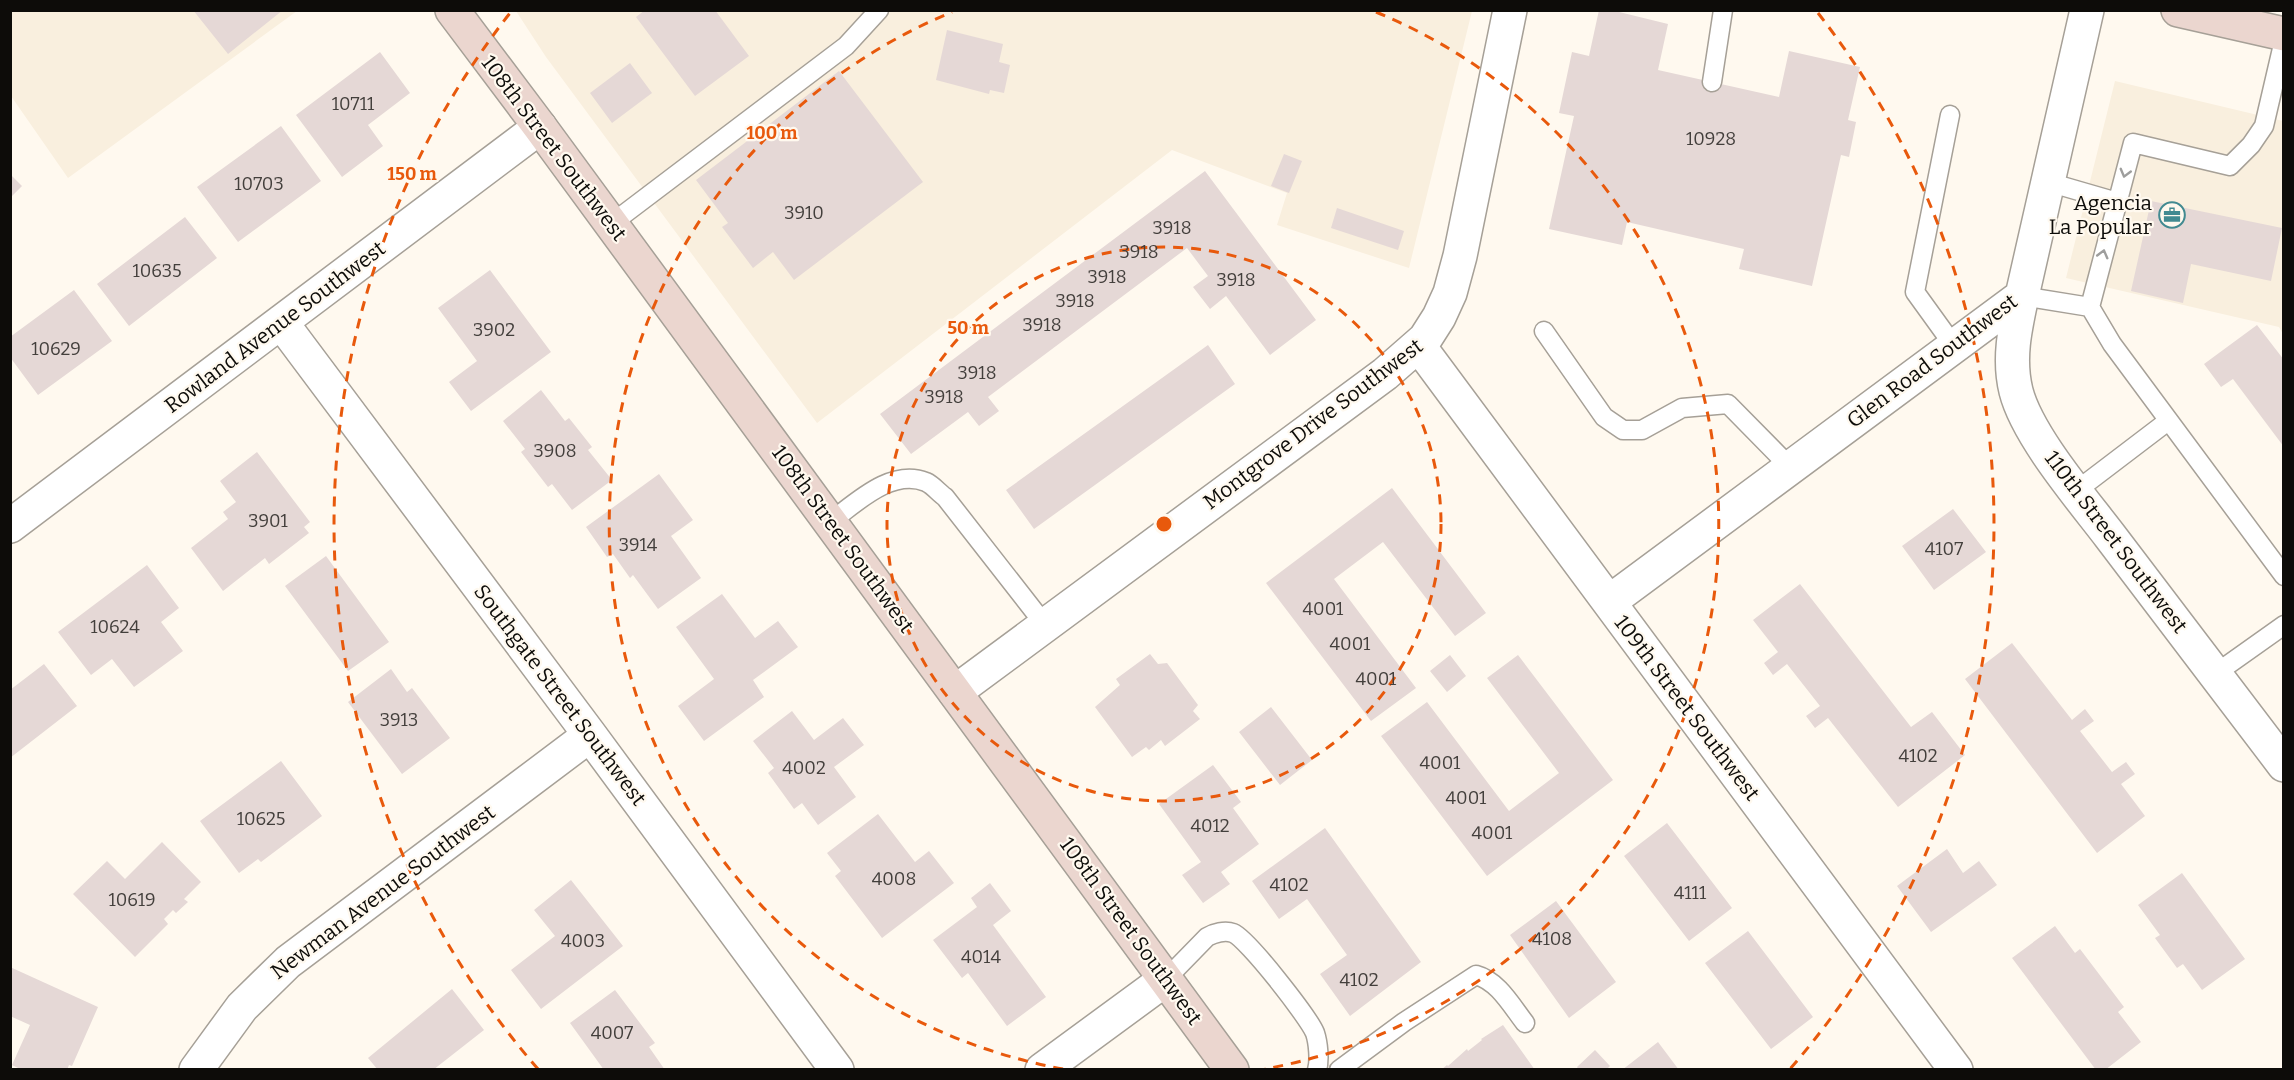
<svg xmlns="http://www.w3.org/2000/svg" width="2294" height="1080" viewBox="0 0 2294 1080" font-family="Bitter,serif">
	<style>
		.built { fill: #f9efde }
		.building { fill: #e5d8d6 }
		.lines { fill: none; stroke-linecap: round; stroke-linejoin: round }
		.lane-casing { stroke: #a6a097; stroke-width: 21 }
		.street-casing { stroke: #a6a097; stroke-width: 36 }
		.secondary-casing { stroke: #a6a097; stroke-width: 36 }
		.lane { stroke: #fff; stroke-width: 18 }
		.street { stroke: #fff; stroke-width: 33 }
		.secondary { stroke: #ebd6cf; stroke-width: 33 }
		.oneway { stroke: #9e9e9d }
		.ring { fill: none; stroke: #e8590c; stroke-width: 3; stroke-dasharray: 10 8 }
		.labels { text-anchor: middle; stroke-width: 4.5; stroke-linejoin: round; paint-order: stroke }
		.number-label { font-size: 18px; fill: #433f3c }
		.street-label { font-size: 21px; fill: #0d0c09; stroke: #fff9ef }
		.poi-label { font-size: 21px; fill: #0d0c09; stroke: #fff9ef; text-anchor: end }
		.centre { fill: #e8590c; stroke: #fff9ef; stroke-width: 3 }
		.ring-label { font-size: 18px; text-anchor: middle; font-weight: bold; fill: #e8590c; stroke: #fff9ef; stroke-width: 4.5; stroke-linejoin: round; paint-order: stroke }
	</style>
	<rect width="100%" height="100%" fill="#fff9ef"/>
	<path class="built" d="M 10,11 L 297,11 L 68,178 L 11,96 Z
		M 516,11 L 1472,11 L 1409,268 L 1277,225 L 1287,193 L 1172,150 L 817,423 L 546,57 Z
		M 2115,81 L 2283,121 L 2283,334 L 2279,327 L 2066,278 Z"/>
	<path class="building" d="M 193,10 L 283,10 L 228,54 Z
		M 645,10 L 715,10 L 749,56 L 695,96 L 636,17 Z
		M 1599,10 L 1611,10 L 1668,24 L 1658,70 L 1779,97 L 1789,51 L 1860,67 L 1848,120 L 1856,122 L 1849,157 L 1841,155 L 1812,286 L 1739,269 L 1744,249 L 1627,222 L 1622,245 L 1549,229 L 1574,116 L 1559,113 L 1572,52 L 1589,56 Z
		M 947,30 L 1003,44 L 999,62 L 1010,65 L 1004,93 L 990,90 L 989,94 L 936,80 Z
		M 380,52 L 410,93 L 368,125 L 383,146 L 342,177 L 296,115 Z
		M 630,63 L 652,93 L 612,123 L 590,93 Z
		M 839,71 L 923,182 L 794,280 L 773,252 L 753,268 L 722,227 L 728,223 L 696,180 Z
		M 281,126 L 321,181 L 238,242 L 197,187 Z
		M 1284,154 L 1302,161 L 1289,193 L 1271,186 Z
		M 1205,171 L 1316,320 L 1270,355 L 1226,296 L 1210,309 L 1193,287 L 1208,276 L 1187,248 L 988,397 L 999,411 L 979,426 L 968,412 L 911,454 L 880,414 Z
		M 10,174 L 22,186 L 10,198 Z
		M 2151,201 L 2282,228 L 2271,281 L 2191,264 L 2183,303 L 2131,291 Z
		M 1337,208 L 1404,231 L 1398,250 L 1331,228 Z
		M 185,217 L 217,258 L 129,326 L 97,284 Z
		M 490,270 L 551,352 L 471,411 L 449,382 L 477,361 L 438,308 Z
		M 74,290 L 112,341 L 38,395 L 10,357 L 10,337 Z
		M 2257,325 L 2284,360 L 2284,447 L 2233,379 L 2221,387 L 2204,364 Z
		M 1208,345 L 1235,384 L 1034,529 L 1006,490 Z
		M 541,390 L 565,421 L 569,418 L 592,447 L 588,450 L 612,480 L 572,510 L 552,484 L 548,487 L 521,452 L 525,449 L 503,421 Z
		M 257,452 L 310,522 L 304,527 L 309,533 L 269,564 L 265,558 L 223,591 L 191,548 L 228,519 L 223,512 L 236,502 L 220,481 Z
		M 659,474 L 693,520 L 671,536 L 701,578 L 658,609 L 633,575 L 630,578 L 613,554 L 607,557 L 586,527 Z
		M 1392,488 L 1486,613 L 1455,636 L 1383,542 L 1334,579 L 1416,688 L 1371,721 L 1266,583 Z
		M 1953,509 L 1986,552 L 1934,590 L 1902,546 Z
		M 326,556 L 389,642 L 348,671 L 285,586 Z
		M 147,565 L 179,608 L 161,622 L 183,651 L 134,687 L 112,659 L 91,675 L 58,632 Z
		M 1800,584 L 1911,727 L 1932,712 L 1965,755 L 1898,807 L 1828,718 L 1815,728 L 1806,716 L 1820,706 L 1787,664 L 1773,675 L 1764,663 L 1778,652 L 1753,620 Z
		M 722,594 L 755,638 L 778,621 L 798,647 L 753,680 L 764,697 L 704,741 L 678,706 L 714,679 L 676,627 Z
		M 2012,643 L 2072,720 L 2085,709 L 2094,721 L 2080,731 L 2112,772 L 2126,762 L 2135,774 L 2121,784 L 2145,816 L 2097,853 L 1965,679 Z
		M 1150,654 L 1158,664 L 1167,663 L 1198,705 L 1193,711 L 1200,719 L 1165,746 L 1161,740 L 1149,750 L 1146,747 L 1132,757 L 1095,707 L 1120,685 L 1116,679 Z
		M 1450,655 L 1466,676 L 1447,692 L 1430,671 Z
		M 1518,655 L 1613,780 L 1487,876 L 1381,736 L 1427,702 L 1509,811 L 1559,773 L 1487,678 Z
		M 44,664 L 77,706 L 10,758 L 10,690 Z
		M 391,669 L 407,692 L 412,688 L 450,738 L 402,774 L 348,702 Z
		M 1271,707 L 1312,760 L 1280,785 L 1239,732 Z
		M 792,711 L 814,740 L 843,718 L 864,745 L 834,767 L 856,797 L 818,825 L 802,803 L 794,809 L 768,773 L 774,768 L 753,741 Z
		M 281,761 L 322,816 L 261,862 L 258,859 L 239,873 L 200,821 Z
		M 1213,765 L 1241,802 L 1233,808 L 1259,844 L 1221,872 L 1230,884 L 1203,903 L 1182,875 L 1201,862 L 1159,804 Z
		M 878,814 L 915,862 L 929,851 L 954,883 L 882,938 L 835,876 L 841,871 L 827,853 Z
		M 1667,823 L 1732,908 L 1689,941 L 1624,856 Z
		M 1325,828 L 1421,962 L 1350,1016 L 1320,974 L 1347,955 L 1307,899 L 1279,919 L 1252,881 Z
		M 162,842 L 201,882 L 184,899 L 188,902 L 176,913 L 173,910 L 164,919 L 168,924 L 135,957 L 73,894 L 107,861 L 125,879 Z
		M 1947,849 L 1963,873 L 1979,861 L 1997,885 L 1931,932 L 1897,886 Z
		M 2182,873 L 2245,959 L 2202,990 L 2183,964 L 2177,968 L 2155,938 L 2160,935 L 2138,905 Z
		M 571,880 L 623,946 L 541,1009 L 511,970 L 555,936 L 534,910 Z
		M 990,883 L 1011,911 L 993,925 L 1046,997 L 1007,1026 L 968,973 L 962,978 L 933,940 L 977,907 L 971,898 Z
		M 1556,901 L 1616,982 L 1569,1018 L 1510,935 Z
		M 2055,926 L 2075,953 L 2080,949 L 2124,1007 L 2118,1012 L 2141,1042 L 2105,1070 L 2096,1070 L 2012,958 Z
		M 1748,931 L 1813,1017 L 1771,1049 L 1705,963 Z
		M 10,967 L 98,1007 L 72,1066 L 69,1065 L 67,1070 L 22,1070 L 12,1065 L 30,1025 L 10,1016 Z
		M 452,989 L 484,1030 L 433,1070 L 378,1070 L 368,1058 Z
		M 615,990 L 655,1043 L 649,1047 L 665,1070 L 604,1070 L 570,1023 Z
		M 1503,1025 L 1535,1070 L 1441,1070 L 1447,1065 L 1448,1066 L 1467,1049 L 1468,1051 L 1482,1040 L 1481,1039 Z
		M 1658,1042 L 1679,1070 L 1622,1070 Z
		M 1595,1050 L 1610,1066 L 1606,1070 L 1579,1070 L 1577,1067 Z"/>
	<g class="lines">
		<g class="lane-casing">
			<path id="lane" d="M 1712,82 L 1723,10
				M 1950,115 L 1915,292 L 1954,346
				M 2048,182 L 2117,202
				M 611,224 L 846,46 L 879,10
				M 2022,296 L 2090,307 L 2112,344 L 2284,576
				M 2090,307 L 2133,143 L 2230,166 L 2251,145 L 2264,126 L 2284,40
				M 1544,331 L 1604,417 L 1623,430 L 1642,430 L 1682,408 L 1728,404 L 1791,468
				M 2076,491 L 2168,421
				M 830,522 C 856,503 891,468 926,482 C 933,485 939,493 945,497 L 1045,625
				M 2215,674 L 2284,625
				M 1166,979 L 1207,937 C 1214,933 1225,930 1233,933 C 1247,938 1309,1018 1315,1033 C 1318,1042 1320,1060 1317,1070
				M 1339,1070 L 1404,1022 L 1476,975 C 1498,981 1511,1005 1525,1023"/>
		</g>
		<g class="street-casing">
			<path id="street" d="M 2022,296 C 2015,328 2008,359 2016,391 C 2027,435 2081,498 2110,536 C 2168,612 2226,689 2284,765
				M 281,322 L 590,735 L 837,1070
				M 1419,346 L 1956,1070
				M 10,526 L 540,127
				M 1609,602 L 2022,296 L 2087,10
				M 955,692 L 1385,374 L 1425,339 L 1439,317 L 1450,293 L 1460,256 L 1510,10
				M 196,1070 L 242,1007 L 288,962 L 590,735
				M 1042,1070 L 1166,979"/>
		</g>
		<g class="secondary-casing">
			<path id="secondary" d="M 452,10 L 540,127 L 1232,1070
				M 2178,10 L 2284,34"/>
		</g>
		<use href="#lane" class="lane"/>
		<use href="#street" class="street"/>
		<use href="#secondary" class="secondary"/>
	</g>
	<defs><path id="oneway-chevron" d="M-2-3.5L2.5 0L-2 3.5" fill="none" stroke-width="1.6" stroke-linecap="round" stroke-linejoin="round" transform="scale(1.5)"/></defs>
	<g class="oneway">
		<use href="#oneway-chevron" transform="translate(2125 173) rotate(105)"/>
		<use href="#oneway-chevron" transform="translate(2103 254) rotate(-75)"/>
	</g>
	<g class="ring">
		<circle cx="1164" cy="524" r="277"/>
		<path d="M1063 1069A554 554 0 0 1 952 12M1376 12A554 554 0 0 1 1265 1069"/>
		<path d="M538 1069A830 830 0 0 1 510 13M1818 13A830 830 0 0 1 1790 1069"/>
	</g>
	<defs>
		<g id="office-ring" transform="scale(1.35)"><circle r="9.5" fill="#fff9ef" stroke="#428a91" stroke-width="1.5"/><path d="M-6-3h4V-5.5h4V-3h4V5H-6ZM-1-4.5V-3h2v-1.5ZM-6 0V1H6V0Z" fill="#428a91"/></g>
	</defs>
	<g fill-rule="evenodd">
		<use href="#office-ring" x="2172" y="215"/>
	</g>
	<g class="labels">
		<g class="number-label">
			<text x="353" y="110">10711</text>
			<text x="1711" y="145">10928</text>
			<text x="259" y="190">10703</text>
			<text x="804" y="219">3910</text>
			<text x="1172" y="234">3918</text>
			<text x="1139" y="258">3918</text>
			<text x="157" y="277">10635</text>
			<text x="1107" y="283">3918</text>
			<text x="1236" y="286">3918</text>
			<text x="1075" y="307">3918</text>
			<text x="1042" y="331">3918</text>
			<text x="494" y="336">3902</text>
			<text x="56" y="355">10629</text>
			<text x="977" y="379">3918</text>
			<text x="944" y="403">3918</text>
			<text x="555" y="457">3908</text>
			<text x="268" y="527">3901</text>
			<text x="638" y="551">3914</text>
			<text x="1944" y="555">4107</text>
			<text x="1323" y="615">4001</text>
			<text x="115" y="633">10624</text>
			<text x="1350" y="650">4001</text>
			<text x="1376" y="685">4001</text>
			<text x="399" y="726">3913</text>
			<text x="1918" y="762">4102</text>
			<text x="1440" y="769">4001</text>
			<text x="804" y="774">4002</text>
			<text x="1466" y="804">4001</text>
			<text x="261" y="825">10625</text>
			<text x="1210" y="832">4012</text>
			<text x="1492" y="839">4001</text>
			<text x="894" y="885">4008</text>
			<text x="1289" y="891">4102</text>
			<text x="1690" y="899">4111</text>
			<text x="132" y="906">10619</text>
			<text x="1552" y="945">4108</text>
			<text x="583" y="947">4003</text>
			<text x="981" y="963">4014</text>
			<text x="1359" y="986">4102</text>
			<text x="612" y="1039">4007</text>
		</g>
		<g class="street-label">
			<text transform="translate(554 148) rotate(53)" y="7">108th Street Southwest</text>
			<text transform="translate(275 327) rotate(-37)" y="7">Rowland Avenue Southwest</text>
			<text transform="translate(1932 361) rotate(-37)" y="7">Glen Road Southwest</text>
			<text transform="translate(1313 424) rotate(-37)" y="7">Montgrove Drive Southwest</text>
			<text transform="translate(843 539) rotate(54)" y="7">108th Street Southwest</text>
			<text transform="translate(2116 542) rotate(53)" y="7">110th Street Southwest</text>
			<text transform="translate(560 695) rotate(53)" y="7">Southgate Street Southwest</text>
			<text transform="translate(1687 708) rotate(53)" y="7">109th Street Southwest</text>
			<text transform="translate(383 892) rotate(-37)" y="7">Newman Avenue Southwest</text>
			<text transform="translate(1131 931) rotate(54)" y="7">108th Street Southwest</text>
		</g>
		<g class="poi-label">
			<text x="2152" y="210">Agencia<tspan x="2152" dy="24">La Popular</tspan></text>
		</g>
	</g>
	<circle cx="1164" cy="524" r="9" class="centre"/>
	<g class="ring-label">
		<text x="772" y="139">100 m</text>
		<text x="412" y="180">150 m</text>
		<text x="968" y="334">50 m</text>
	</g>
	<rect width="2294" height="1080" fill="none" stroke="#0d0c09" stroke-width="24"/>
</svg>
